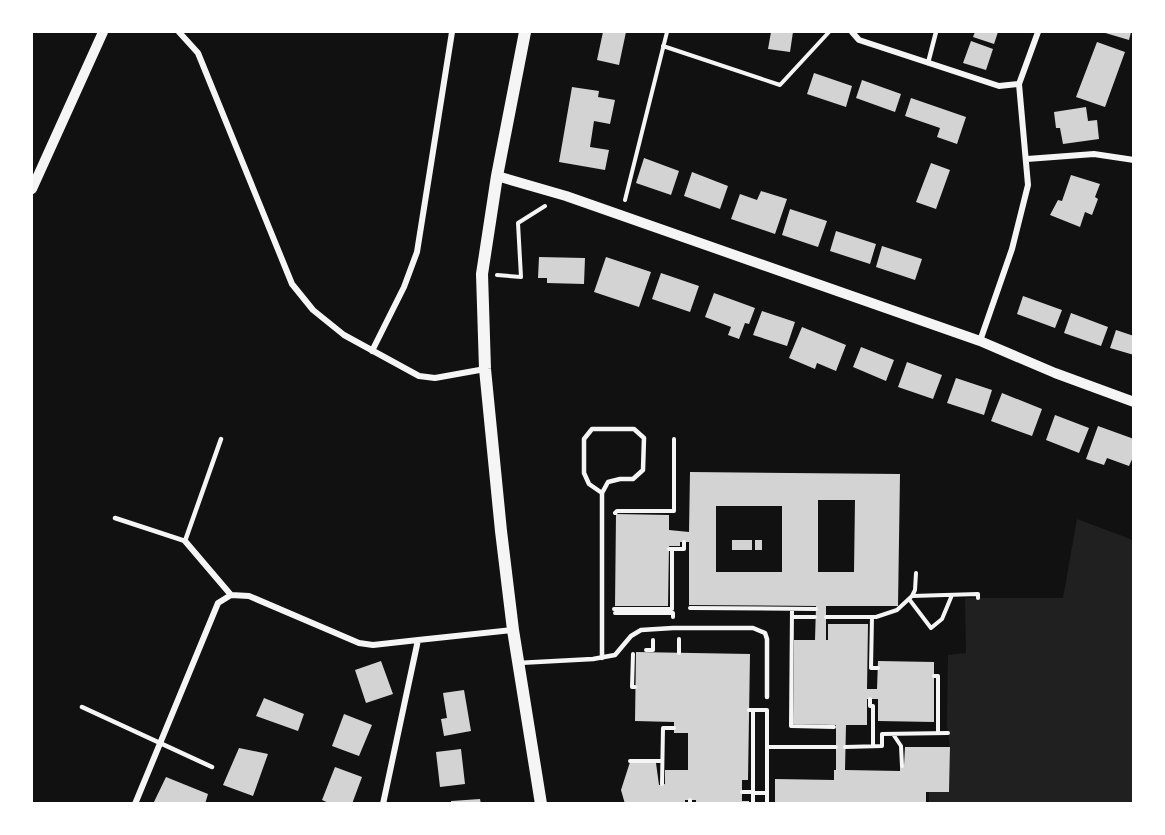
<svg xmlns="http://www.w3.org/2000/svg" width="1165" height="835" viewBox="0 0 1165 835" font-family="Manrope,sans-serif">
	<style>
		.green { fill: #202020 }
		.building { fill: #d3d3d3; fill-rule: evenodd }
		.lines { fill: none; stroke-linecap: round; stroke-linejoin: round }
		.path { stroke: #f5f5f5; stroke-width: 4 }
		.service { stroke: #f5f5f5; stroke-width: 4.5 }
		.minor { stroke: #f5f5f5; stroke-width: 6 }
		.tertiary { stroke: #f5f5f5; stroke-width: 10 }
		.secondary { stroke: #f5f5f5; stroke-width: 12 }
	</style>
	<rect width="100%" height="100%" fill="#111"/>
	<path class="green" d="M 1077,519 L 1133,540 L 1133,803 L 929,804 L 929,792 L 949,792 L 950,747 L 947,725 L 948,655 L 966,653 L 965,598 L 1063,598 Z"/>
	<path class="building" d="M 603,32 L 626,32 L 619,65 L 597,60 Z
		M 771,32 L 793,32 L 790,52 L 768,49 Z
		M 975,32 L 998,32 L 994,44 L 973,37 Z
		M 1102,32 L 1131,32 L 1129,40 Z
		M 971,41 L 993,49 L 986,70 L 963,63 Z
		M 1097,42 L 1125,52 L 1105,107 L 1076,97 Z
		M 814,73 L 852,86 L 846,107 L 807,94 Z
		M 862,80 L 901,94 L 895,112 L 856,98 Z
		M 572,87 L 599,91 L 598,97 L 615,100 L 610,124 L 594,121 L 590,147 L 609,150 L 605,170 L 559,162 Z
		M 911,98 L 966,117 L 957,144 L 937,137 L 940,128 L 905,116 Z
		M 1086,107 L 1088,121 L 1097,120 L 1099,139 L 1063,144 L 1060,128 L 1056,128 L 1054,112 Z
		M 644,158 L 679,171 L 671,195 L 636,183 Z
		M 931,163 L 950,170 L 936,209 L 916,202 Z
		M 692,172 L 728,186 L 720,209 L 684,196 Z
		M 1071,175 L 1100,184 L 1095,197 L 1098,199 L 1092,215 L 1085,212 L 1080,227 L 1050,215 L 1058,200 L 1062,201 Z
		M 761,191 L 787,199 L 775,234 L 731,219 L 740,194 L 757,200 Z
		M 790,209 L 827,221 L 818,247 L 782,235 Z
		M 836,231 L 876,244 L 870,264 L 830,251 Z
		M 882,246 L 922,259 L 915,280 L 876,267 Z
		M 539,257 L 585,258 L 584,284 L 547,283 L 547,278 L 538,278 Z
		M 606,257 L 651,272 L 639,307 L 594,292 Z
		M 661,273 L 699,286 L 690,312 L 652,299 Z
		M 714,293 L 755,308 L 749,324 L 745,323 L 739,339 L 728,335 L 731,327 L 705,317 Z
		M 1023,296 L 1062,310 L 1055,328 L 1017,314 Z
		M 762,311 L 795,322 L 787,346 L 753,335 Z
		M 1071,313 L 1108,327 L 1101,346 L 1064,333 Z
		M 802,327 L 846,345 L 836,371 L 817,363 L 815,369 L 789,358 Z
		M 1116,330 L 1134,336 L 1134,355 L 1110,348 Z
		M 861,347 L 894,360 L 886,381 L 853,367 Z
		M 907,362 L 942,375 L 933,399 L 898,387 Z
		M 956,378 L 992,390 L 984,415 L 947,403 Z
		M 1002,393 L 1042,409 L 1032,436 L 991,421 Z
		M 1055,415 L 1089,428 L 1079,453 L 1046,440 Z
		M 1098,426 L 1134,439 L 1134,455 L 1129,466 L 1107,458 L 1104,465 L 1086,459 Z
		M 690,472 L 900,474 L 898,606 L 826,606 L 826,640 L 828,640 L 828,624 L 868,624 L 867,689 L 877,689 L 878,661 L 934,662 L 934,722 L 878,721 L 878,699 L 867,699 L 867,725 L 846,725 L 845,770 L 900,771 L 900,766 L 904,766 L 905,747 L 950,747 L 949,792 L 926,792 L 926,804 L 775,804 L 775,779 L 834,780 L 834,770 L 836,770 L 836,725 L 793,724 L 794,640 L 815,640 L 816,606 L 689,605 L 689,542 L 680,542 L 680,546 L 669,546 L 668,606 L 615,606 L 616,514 L 669,515 L 669,530 L 689,532 ZM 818,500 L 855,500 L 854,572 L 818,572 ZM 716,506 L 782,506 L 782,572 L 716,572 Z
		M 732,540 L 752,540 L 752,550 L 732,550 Z
		M 755,540 L 762,540 L 762,550 L 755,550 Z
		M 636,652 L 750,654 L 748,780 L 742,780 L 742,801 L 749,801 L 749,804 L 696,804 L 696,800 L 685,800 L 685,804 L 625,804 L 621,790 L 630,762 L 656,763 L 659,785 L 665,784 L 665,770 L 688,770 L 688,733 L 674,733 L 674,722 L 635,721 Z
		M 381,661 L 393,694 L 366,703 L 355,670 Z
		M 464,690 L 471,731 L 444,736 L 441,719 L 447,718 L 443,693 Z
		M 264,698 L 304,714 L 298,731 L 256,716 Z
		M 344,714 L 372,725 L 359,756 L 332,746 Z
		M 239,748 L 268,754 L 253,796 L 223,785 Z
		M 461,749 L 465,784 L 440,787 L 436,752 Z
		M 335,767 L 362,777 L 352,804 L 331,804 L 322,800 Z
		M 166,777 L 208,794 L 205,804 L 153,804 Z
		M 480,799 L 481,804 L 451,804 L 451,801 Z"/>
	<g class="lines">
		<path class="path" d="M 663,46 L 780,85 L 829,32
			M 625,200 L 667,32
			M 497,275 L 521,277 L 518,223 L 545,206
			M 615,513 L 617,511 L 674,511 L 674,439
			M 672,549 L 684,549 L 684,542
			M 912,596 L 915,590 L 916,573
			M 909,599 L 931,628 L 942,619 L 952,595
			M 690,608 L 816,609
			M 614,609 L 672,609 L 672,549 L 669,549
			M 792,609 L 791,726 L 834,727
			M 615,613 L 673,613 L 673,617
			M 792,617 L 815,617
			M 826,617 L 876,617 L 897,610 L 912,596 L 978,594 L 978,598
			M 872,617 L 871,668 L 878,668
			M 646,650 L 653,650 L 653,640
			M 679,653 L 679,639
			M 633,654 L 632,687 L 635,687
			M 934,676 L 938,676 L 938,733
			M 870,699 L 870,706 L 873,706 L 873,746
			M 749,710 L 767,710 L 767,804
			M 753,710 L 753,804
			M 893,734 L 901,746 L 902,766
			M 767,747 L 836,747
			M 845,747 L 882,746 L 882,734 L 948,733
			M 630,761 L 662,761
			M 662,784 L 663,728 L 674,728
			M 742,792 L 753,792
			M 753,793 L 767,793
			M 690,800 L 690,804"/>
		<path class="service" d="M 928,63 L 936,32
			M 602,493 L 589,484 L 584,473 L 584,439 L 592,429 L 634,429 L 644,438 L 643,470 L 633,479 L 620,479 L 608,482 L 602,493 L 602,658
			M 115,518 L 185,541 L 221,439
			M 518,663 L 593,659 L 615,655 L 631,636 L 641,630 L 673,628 L 753,628 L 765,633 L 767,639 L 767,697
			M 82,707 L 212,767"/>
		<path class="minor" d="M 179,32 L 198,53 L 292,284 L 313,310 L 344,335 L 419,376 L 435,378 L 485,369
			M 852,32 L 859,40 L 999,86 L 1019,84
			M 1027,159 L 1094,154 L 1134,160
			M 980,341 L 1012,249 L 1028,185 L 1019,84 L 1038,32
			M 372,351 L 404,287 L 417,252 L 452,32
			M 185,541 L 231,595
			M 135,804 L 218,603 L 231,595 L 249,596 L 359,643 L 373,645 L 418,640
			M 383,804 L 418,640 L 513,630"/>
		<path class="tertiary" d="M 497,176 L 566,196 L 980,341 L 1055,373 L 1134,402
			M 32,189 L 103,32"/>
		<path class="secondary" d="M 525,32 L 497,176 L 482,274 L 485,369 L 501,531 L 513,630 L 541,804"/>
	</g>
	<rect width="1165" height="835" fill="none" stroke="#ffffff" stroke-width="66"/>
</svg>
